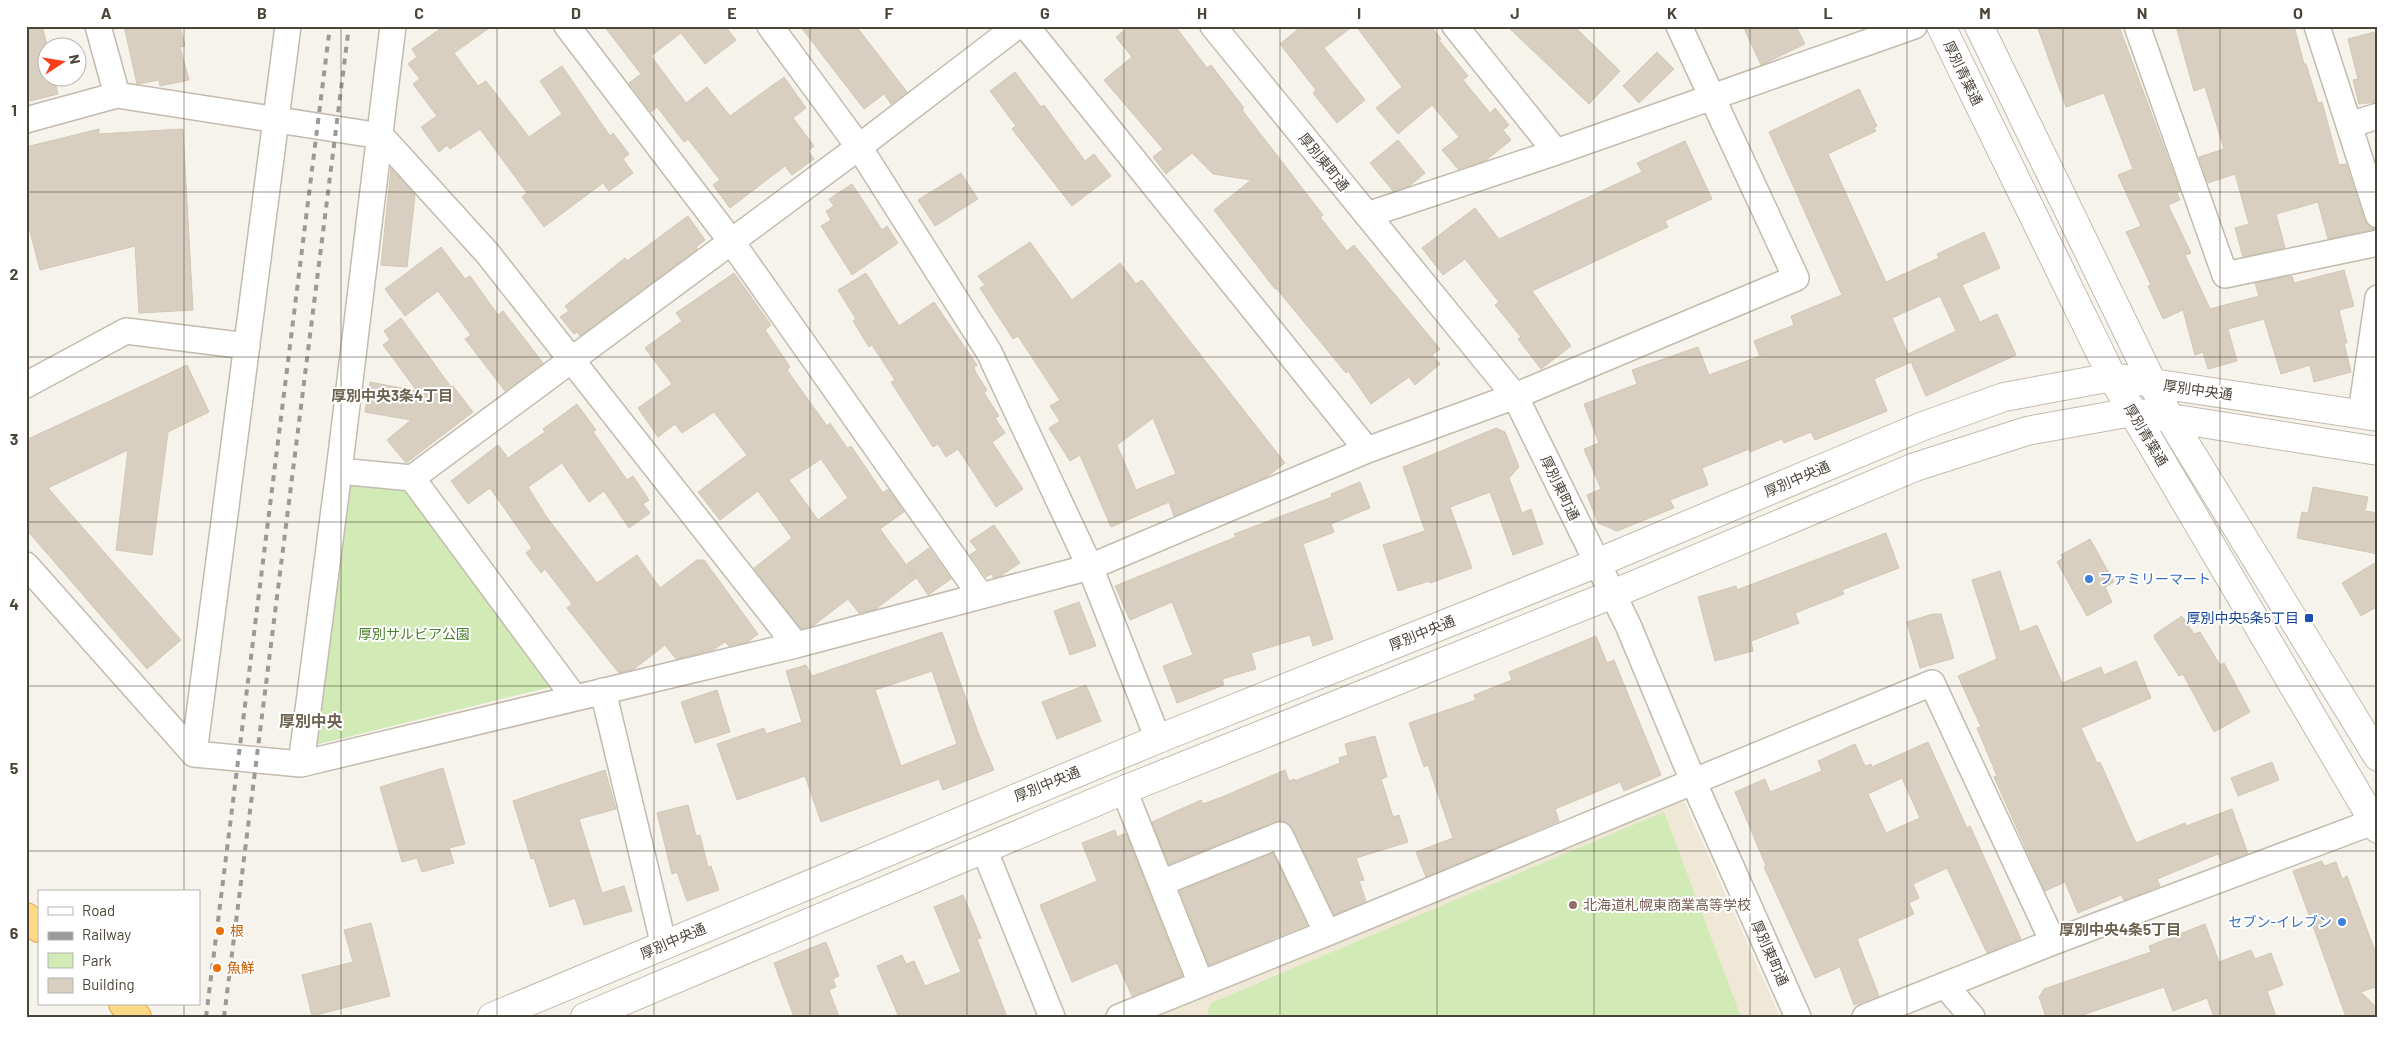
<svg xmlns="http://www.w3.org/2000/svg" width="2404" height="1043" viewBox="0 0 2404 1043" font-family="Barlow,'Noto Sans JP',sans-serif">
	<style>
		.education { fill: #efe8d6 }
		.green { fill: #d2eab5 }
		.building { fill: #d8cfc1; stroke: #d3c7b4; fill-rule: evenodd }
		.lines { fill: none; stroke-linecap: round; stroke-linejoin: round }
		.minor-casing { stroke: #c2bbae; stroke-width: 28 }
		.tertiary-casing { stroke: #c2bbae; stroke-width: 30 }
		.trunk-casing { stroke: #e0a43c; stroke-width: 30 }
		.minor { stroke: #fff; stroke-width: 25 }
		.tertiary { stroke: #fff; stroke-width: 28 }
		.trunk { stroke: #ffd985; stroke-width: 28 }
		.rail { stroke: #9a9a9a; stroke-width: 4; stroke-dasharray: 6 6; stroke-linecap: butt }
		.grid { fill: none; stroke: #4b4439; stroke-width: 1; stroke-opacity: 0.55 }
		.shop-dot { fill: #3f7fe0; stroke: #fff; stroke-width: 2 }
		.transit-dot { fill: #1a4fb4; stroke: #fff; stroke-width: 2 }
		.education-dot { fill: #8d6e63; stroke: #fff; stroke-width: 2 }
		.food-dot { fill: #e8710a; stroke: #fff; stroke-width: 2 }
		.labels { text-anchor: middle; stroke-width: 4; stroke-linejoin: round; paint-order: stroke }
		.street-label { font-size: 14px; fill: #4b4439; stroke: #fff }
		.shop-label { font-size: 14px; fill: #366cbe; stroke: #fff; text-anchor: start }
		.transit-label { font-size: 14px; fill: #164399; stroke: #fff; text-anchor: end }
		.park-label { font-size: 14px; fill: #4a7f2a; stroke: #fff }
		.education-label { font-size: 14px; fill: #785e54; stroke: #fff; text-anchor: start }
		.food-label { font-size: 14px; fill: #c56008; stroke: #fff; text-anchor: start }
		.neighbourhood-label { font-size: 15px; font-weight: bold; fill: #6e6250; stroke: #fff }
		.quarter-label { font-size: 16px; font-weight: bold; fill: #6e6250; stroke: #fff }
		.neatline { fill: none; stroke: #4b4439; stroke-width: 2 }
		.grid-label { font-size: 16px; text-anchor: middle; font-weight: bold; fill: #4b4439 }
	</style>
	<rect width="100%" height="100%" fill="#f6f3ec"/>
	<path class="education" d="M 1681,794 L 1780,1017 L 1149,1017 Z"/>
	<path class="green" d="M 349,481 L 403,485 L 559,685 L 315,745 Z
		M 1664,812 L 1741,1017 L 1206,1017 L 1211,1003 Z"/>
	<path class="building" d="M 26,26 L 42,26 L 48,49 L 48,78 L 54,78 L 58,94 L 26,102 Z
		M 124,26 L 180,26 L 185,46 L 180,47 L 189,80 L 160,86 L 159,80 L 137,84 Z
		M 444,26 L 492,26 L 454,53 L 478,86 L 486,81 L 529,137 L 562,114 L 540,81 L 562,66 L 610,136 L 613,133 L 629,154 L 623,159 L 633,173 L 609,191 L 603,183 L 544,227 L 522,197 L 527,193 L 480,129 L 450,149 L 447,145 L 439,152 L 421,127 L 437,116 L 413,84 L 420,79 L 408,64 L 417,57 L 412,49 Z
		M 604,26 L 725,26 L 736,40 L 705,64 L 681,33 L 651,56 L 686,103 L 707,87 L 730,116 L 784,77 L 806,108 L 793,118 L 814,146 L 808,151 L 814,159 L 792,175 L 785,166 L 730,208 L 713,185 L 720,180 L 688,139 L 684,142 L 657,107 L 651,112 L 629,83 L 641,74 Z
		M 800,26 L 856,26 L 907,92 L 891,104 L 884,94 L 864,109 Z
		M 1130,26 L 1175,26 L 1207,68 L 1211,65 L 1244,108 L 1242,110 L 1323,215 L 1320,217 L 1347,251 L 1354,245 L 1440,349 L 1432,355 L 1440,364 L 1415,385 L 1409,377 L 1371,404 L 1348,371 L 1346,373 L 1276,288 L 1275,289 L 1214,210 L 1251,180 L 1213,174 L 1192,153 L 1166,174 L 1153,157 L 1163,149 L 1104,80 L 1132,57 L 1116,37 Z
		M 1302,26 L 1353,26 L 1324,48 L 1365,100 L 1337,123 L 1313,93 L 1316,90 L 1280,44 Z
		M 1356,26 L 1431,26 L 1441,39 L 1439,40 L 1468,76 L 1463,80 L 1490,113 L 1495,108 L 1509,125 L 1503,130 L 1511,140 L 1485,161 L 1458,169 L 1442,150 L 1459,137 L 1432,105 L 1398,134 L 1376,108 L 1402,87 Z
		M 1507,26 L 1574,26 L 1620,71 L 1589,104 Z
		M 1743,26 L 1796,26 L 1805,44 L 1761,65 Z
		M 2037,26 L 2119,26 L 2180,191 L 2177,193 L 2180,200 L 2168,205 L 2191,253 L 2185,255 L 2210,309 L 2259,296 L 2255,283 L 2292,276 L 2294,283 L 2344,270 L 2354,306 L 2339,310 L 2347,343 L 2344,343 L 2351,372 L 2314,382 L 2310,365 L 2281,374 L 2264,319 L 2228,329 L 2237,361 L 2208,369 L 2203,352 L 2195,355 L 2183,310 L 2163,319 L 2148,286 L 2151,285 L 2126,232 L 2141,226 L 2118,175 L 2133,169 L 2104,93 L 2066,107 Z
		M 2176,26 L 2294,26 L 2304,64 L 2306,64 L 2318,103 L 2322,102 L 2339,165 L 2346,164 L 2364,219 L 2368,225 L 2375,229 L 2328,239 L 2318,202 L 2276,214 L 2285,248 L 2243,257 L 2235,228 L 2249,224 L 2235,174 L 2208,183 L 2199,157 L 2224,149 L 2205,87 L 2194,91 Z
		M 2374,32 L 2378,47 L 2378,102 L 2359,104 L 2353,80 L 2358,79 L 2348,39 Z
		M 1657,52 L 1674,69 L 1639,103 L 1623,86 Z
		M 1015,72 L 1041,107 L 1044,105 L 1085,161 L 1094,154 L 1111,176 L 1072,206 L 1012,129 L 1016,126 L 990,91 Z
		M 1859,89 L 1877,126 L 1874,128 L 1876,131 L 1828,154 L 1886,282 L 1939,258 L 1937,254 L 1984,232 L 2000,268 L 1962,285 L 1980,322 L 1997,314 L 2016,355 L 1926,396 L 1911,362 L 1874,379 L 1887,411 L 1815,440 L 1811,432 L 1784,443 L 1782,439 L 1750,452 L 1749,449 L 1702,468 L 1708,485 L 1670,500 L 1674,508 L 1617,531 L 1598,523 L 1587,495 L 1601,489 L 1584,449 L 1599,443 L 1584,404 L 1637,384 L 1632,370 L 1698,347 L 1709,375 L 1760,356 L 1754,341 L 1794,325 L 1791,316 L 1842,295 L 1769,132 ZM 1940,296 L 1956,331 L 1908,354 L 1892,318 Z
		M 99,129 L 99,134 L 183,129 L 193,310 L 139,313 L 135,246 L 40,270 L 26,216 L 26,147 Z
		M 1398,140 L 1425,173 L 1409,186 L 1393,191 L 1370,163 Z
		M 1685,141 L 1712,199 L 1665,221 L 1668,227 L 1532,291 L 1571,346 L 1541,369 L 1518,339 L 1521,337 L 1495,305 L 1499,302 L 1465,259 L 1443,275 L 1422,248 L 1475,208 L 1499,239 L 1642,172 L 1637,163 Z
		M 391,168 L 415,195 L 407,267 L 381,265 Z
		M 961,173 L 978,199 L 935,226 L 918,200 Z
		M 852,184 L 882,230 L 887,226 L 898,243 L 852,275 L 821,226 L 831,220 L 826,211 L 834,206 L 829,199 Z
		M 688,216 L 705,240 L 696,247 L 697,249 L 580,336 L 577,332 L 574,334 L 560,317 L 569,311 L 565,306 L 625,258 L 627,261 Z
		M 1030,242 L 1072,300 L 1120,263 L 1136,284 L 1142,280 L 1285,463 L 1268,476 L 1174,516 L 1169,502 L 1111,527 L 1080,455 L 1070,461 L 1049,428 L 1060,421 L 1050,406 L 1060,400 L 1018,336 L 1013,339 L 980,288 L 985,285 L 978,276 ZM 1153,418 L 1176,474 L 1136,490 L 1117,445 Z
		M 441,247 L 465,279 L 470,276 L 498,315 L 503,311 L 543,363 L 505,391 L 465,339 L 471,335 L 438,291 L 405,316 L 385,289 Z
		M 734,273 L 771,325 L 765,330 L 790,367 L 787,370 L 827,426 L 830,423 L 847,448 L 851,446 L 883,493 L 888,489 L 904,512 L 880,529 L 916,578 L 876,609 L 859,613 L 848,599 L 814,625 L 801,629 L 754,568 L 792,538 L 758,491 L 720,520 L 698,492 L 747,455 L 714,412 L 682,433 L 675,424 L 658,437 L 638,408 L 672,384 L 645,348 L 682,321 L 676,313 ZM 821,459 L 848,498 L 818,520 L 789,480 Z
		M 866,273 L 899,326 L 934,302 L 977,365 L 974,367 L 976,373 L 987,390 L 984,393 L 999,416 L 995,418 L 1005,433 L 992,442 L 1023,489 L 996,507 L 958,449 L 946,457 L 938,444 L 933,447 L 891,382 L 895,380 L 872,345 L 869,347 L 853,321 L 856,319 L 838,290 Z
		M 401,318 L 451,387 L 453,386 L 473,412 L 406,463 L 387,440 L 411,420 L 365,412 L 370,382 L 417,391 L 383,345 L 390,340 L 384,331 Z
		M 187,365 L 209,412 L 168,432 L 152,555 L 116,550 L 128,450 L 48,488 L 181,640 L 147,669 L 26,529 L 26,440 Z
		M 577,404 L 596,430 L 593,432 L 627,480 L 633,476 L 649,500 L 643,504 L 650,513 L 629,528 L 604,491 L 589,502 L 562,463 L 528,487 L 546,516 L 597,583 L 637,555 L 660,588 L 697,560 L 704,560 L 758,634 L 748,642 L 729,646 L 725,642 L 713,650 L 676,659 L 665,645 L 634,669 L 619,673 L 567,608 L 572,604 L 545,569 L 541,573 L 526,553 L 532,548 L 490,488 L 468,504 L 451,481 L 498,445 L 508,458 L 545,432 L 543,429 Z
		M 1496,428 L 1505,432 L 1519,467 L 1509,478 L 1522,513 L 1531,509 L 1543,544 L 1513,555 L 1490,492 L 1450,507 L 1472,568 L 1430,583 L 1429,581 L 1398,591 L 1383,545 L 1425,531 L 1403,467 Z
		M 1360,482 L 1370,508 L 1331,524 L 1334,532 L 1303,544 L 1333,639 L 1313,646 L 1310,635 L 1251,653 L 1256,669 L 1222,679 L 1224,685 L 1177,703 L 1163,666 L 1193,655 L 1172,602 L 1130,620 L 1115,586 L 1236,537 L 1234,534 L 1332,497 L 1331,494 Z
		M 2313,487 L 2368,497 L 2365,511 L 2378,513 L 2378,554 L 2297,538 L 2302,512 L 2308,513 Z
		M 994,525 L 1020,563 L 1002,575 L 994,578 L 991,574 L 986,577 L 970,555 L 977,550 L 970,541 Z
		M 1886,533 L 1899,568 L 1842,590 L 1844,594 L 1795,613 L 1799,623 L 1751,641 L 1753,651 L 1715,661 L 1698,597 L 1736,586 L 1737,590 Z
		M 2090,539 L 2114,582 L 2105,587 L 2112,602 L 2087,616 L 2057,562 L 2063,558 L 2061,555 Z
		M 929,548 L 951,579 L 928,595 L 907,564 Z
		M 2378,561 L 2378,606 L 2361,616 L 2342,583 Z
		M 2000,571 L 2020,632 L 2037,625 L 2062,683 L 2101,667 L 2104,675 L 2136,661 L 2151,698 L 2081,728 L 2097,763 L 2100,762 L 2136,843 L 2185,823 L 2186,826 L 2232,809 L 2248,854 L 2222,863 L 2218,854 L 2157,879 L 2160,886 L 2124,900 L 2121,895 L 2078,913 L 2065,882 L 2045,891 L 1994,777 L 1997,776 L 1977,728 L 1981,727 L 1958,676 L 1997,659 L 1972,580 Z
		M 1079,602 L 1096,646 L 1070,655 L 1054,611 Z
		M 1933,614 L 1941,614 L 1954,658 L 1920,668 L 1907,622 Z
		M 2182,616 L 2194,634 L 2200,632 L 2220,665 L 2224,663 L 2250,712 L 2214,732 L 2183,674 L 2179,676 L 2155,639 L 2154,635 Z
		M 942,632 L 979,735 L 994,770 L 943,790 L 939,779 L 821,822 L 805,776 L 737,800 L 717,744 L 764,728 L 766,734 L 802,722 L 786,671 L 806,665 L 812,676 ZM 932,671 L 957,744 L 901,766 L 875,690 Z
		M 1596,636 L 1607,663 L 1614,660 L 1661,775 L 1624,791 L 1620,782 L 1555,809 L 1559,821 L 1426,877 L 1416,852 L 1453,838 L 1428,765 L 1424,767 L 1409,723 L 1476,700 L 1474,695 L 1512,680 L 1509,672 Z
		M 1086,685 L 1101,721 L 1057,739 L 1042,702 Z
		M 717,690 L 730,732 L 695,743 L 681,702 Z
		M 1375,736 L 1387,777 L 1381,779 L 1393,817 L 1399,815 L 1408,842 L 1356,858 L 1364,880 L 1359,881 L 1366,901 L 1334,915 L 1293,829 L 1282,821 L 1275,822 L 1169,864 L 1152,822 L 1201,800 L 1203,804 L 1222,797 L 1285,770 L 1289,781 L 1295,779 L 1295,781 L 1340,763 L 1339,758 L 1348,755 L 1345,744 Z
		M 1928,742 L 1967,828 L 1970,826 L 2021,939 L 1987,953 L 1947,868 L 1913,884 L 1919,898 L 1909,903 L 1914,914 L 1857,939 L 1879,996 L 1854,1005 L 1840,967 L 1815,978 L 1764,867 L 1766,866 L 1735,792 L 1765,779 L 1770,792 L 1822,771 L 1818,761 L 1855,744 L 1865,766 L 1871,764 L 1872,767 ZM 1902,778 L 1920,818 L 1886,833 L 1868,794 Z
		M 2272,762 L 2279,780 L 2238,796 L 2231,778 Z
		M 443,768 L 465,844 L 449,848 L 454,863 L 422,872 L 417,858 L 402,862 L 380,787 Z
		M 605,770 L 616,809 L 579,819 L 602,893 L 624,886 L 632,911 L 584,925 L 575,898 L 550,907 L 534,858 L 531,859 L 513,801 Z
		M 688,805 L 696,836 L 700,835 L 708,867 L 711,866 L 719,890 L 687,901 L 677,872 L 672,874 L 657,813 Z
		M 1115,830 L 1117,837 L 1126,833 L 1182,976 L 1132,996 L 1117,963 L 1072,982 L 1040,905 L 1097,881 L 1082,843 Z
		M 1273,853 L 1307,925 L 1209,965 L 1180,891 Z
		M 2322,861 L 2324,866 L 2336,862 L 2342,879 L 2347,876 L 2378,959 L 2378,986 L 2361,992 L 2378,1009 L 2378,1017 L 2346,1017 L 2293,871 Z
		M 963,895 L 981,938 L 977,939 L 1007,1017 L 899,1017 L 877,966 L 902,955 L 906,964 L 914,961 L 925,986 L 961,972 L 934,907 Z
		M 371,923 L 390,996 L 312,1016 L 302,975 L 353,962 L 344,930 Z
		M 2205,924 L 2219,962 L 2251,950 L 2255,959 L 2271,953 L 2283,985 L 2267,991 L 2276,1017 L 2214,1017 L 2207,998 L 2173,1011 L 2164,987 L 2077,1017 L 2046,1017 L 2039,997 L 2044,989 L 2151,952 L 2149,946 Z
		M 826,942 L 839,976 L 833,979 L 836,987 L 829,990 L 839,1017 L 794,1017 L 774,963 Z"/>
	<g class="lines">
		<g class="minor-casing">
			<path id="minor" d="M 98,26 L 117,95
				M 567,26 L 731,241 L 981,596
				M 770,26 L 859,147 L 989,352 L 1090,567 L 1158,739
				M 1026,26 L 1367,450
				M 1213,26 L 1515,396 L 1628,625 L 1694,783 L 1798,1017
				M 1455,26 L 1556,152
				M 2137,26 L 2225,275 L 2378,243
				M 2317,26 L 2378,215
				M 26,120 L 117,95 L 381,136 L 488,254 L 796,645
				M 2349,125 L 2378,116
				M 1367,215 L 1556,152 L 1914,26
				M 26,385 L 126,331 L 247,346
				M 2361,413 L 2378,298
				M 339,471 L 412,478 L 859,147 L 1017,26
				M 412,478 L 574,697
				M 26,565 L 194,754 L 301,764 L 796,645 L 1090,567 L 1367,450 L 1515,396 L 1796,278 L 1679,26
				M 603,691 L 664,946
				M 194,754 L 288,26
				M 301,764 L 339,471 L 393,26
				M 1124,790 L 1201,984
				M 984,849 L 1052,1017
				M 1161,883 L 1280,835 L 1327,933
				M 1945,985 L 1972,1017
				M 1119,1017 L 1327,933 L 1932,683 L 2053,942
				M 1865,1017 L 2053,942 L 2378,820"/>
		</g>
		<g class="tertiary-casing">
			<path id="tertiary" d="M 1941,26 L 2112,377 L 2378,829
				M 1979,26 L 2169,417 L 2378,757
				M 492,1017 L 1158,739 L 1597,563 L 1923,426 L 2004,397 L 2112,377 L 2378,417
				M 585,1017 L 1124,790 L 1613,594 L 1915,467 L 2027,431 L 2132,412 L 2378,451"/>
		</g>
		<g class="trunk-casing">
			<path id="trunk" d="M 26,917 L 39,928
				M 123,1004 L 137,1017"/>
		</g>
		<use href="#minor" class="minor"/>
		<use href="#tertiary" class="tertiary"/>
		<use href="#trunk" class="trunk"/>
		<path class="rail" d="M 206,1017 L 330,26
			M 224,1017 L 349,26"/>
	</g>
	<path class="grid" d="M 184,26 L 184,892M 341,26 L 341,1017M 497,26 L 497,1017M 654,26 L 654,1017M 810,26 L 810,1017M 967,26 L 967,1017M 1124,26 L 1124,1017M 1280,26 L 1280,1017M 1437,26 L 1437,1017M 1594,26 L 1594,1017M 1750,26 L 1750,1017M 1907,26 L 1907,1017M 2063,26 L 2063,1017M 2220,26 L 2220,1017M 26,192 L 2378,192M 26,357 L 2378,357M 26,522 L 2378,522M 26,686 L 2378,686M 26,851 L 2378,851M 184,1004 L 184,1017"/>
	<g class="shop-dot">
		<circle cx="2089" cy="579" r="5"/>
		<circle cx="2342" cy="922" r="5"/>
	</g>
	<rect class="transit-dot" x="2304" y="613" width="10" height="10" rx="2.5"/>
	<circle class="education-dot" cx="1573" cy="905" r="5"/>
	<g class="food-dot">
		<circle cx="220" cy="931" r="5"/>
		<circle cx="217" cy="968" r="5"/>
	</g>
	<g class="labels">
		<g class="street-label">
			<text transform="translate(1963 73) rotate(64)" y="5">厚別青葉通</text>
			<text transform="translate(1324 162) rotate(51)" y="5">厚別東町通</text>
			<text transform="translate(2198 390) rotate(8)" y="5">厚別中央通</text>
			<text transform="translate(2146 435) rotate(59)" y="5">厚別青葉通</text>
			<text transform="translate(1797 479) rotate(-23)" y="5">厚別中央通</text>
			<text transform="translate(1560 488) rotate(64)" y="5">厚別東町通</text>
			<text transform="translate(1422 633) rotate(-22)" y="5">厚別中央通</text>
			<text transform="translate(1047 784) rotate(-22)" y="5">厚別中央通</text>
			<text transform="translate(673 941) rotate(-23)" y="5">厚別中央通</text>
			<text transform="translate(1770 953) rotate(66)" y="5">厚別東町通</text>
		</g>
		<g class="shop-label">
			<text x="2099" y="584">ファミリーマート</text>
			<text x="2332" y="927" text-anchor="end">セブン-イレブン</text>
		</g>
		<g class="transit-label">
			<text x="2299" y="623">厚別中央5条5丁目</text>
		</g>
		<g class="park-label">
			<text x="414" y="639">厚別サルビア公園</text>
		</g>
		<g class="education-label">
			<text x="1583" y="910">北海道札幌東商業高等学校</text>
		</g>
		<g class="food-label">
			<text x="230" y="936">根</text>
			<text x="227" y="973">魚鮮</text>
		</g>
		<g class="neighbourhood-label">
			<text x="392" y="401">厚別中央3条4丁目</text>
			<text x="2120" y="935">厚別中央4条5丁目</text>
		</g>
		<g class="quarter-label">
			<text x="311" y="727">厚別中央</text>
		</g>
	</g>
	<rect width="2404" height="1043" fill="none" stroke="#ffffff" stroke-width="55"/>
	<rect x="38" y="890" width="162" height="115" fill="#ffffff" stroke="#b7b4b0"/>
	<rect x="48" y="907" width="25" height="8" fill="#ffffff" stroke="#b7b4b0"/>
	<text x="82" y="916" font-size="15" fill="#4b4439">Road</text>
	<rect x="48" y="932" width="25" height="8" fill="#9a9a9a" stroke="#b7b4b0"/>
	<text x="82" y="940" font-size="15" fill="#4b4439">Railway</text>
	<rect x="48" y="953" width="25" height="15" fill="#d2eab5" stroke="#b7b4b0"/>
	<text x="82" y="966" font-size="15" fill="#4b4439">Park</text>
	<rect x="48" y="978" width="25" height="15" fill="#d8cfc1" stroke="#b7b4b0"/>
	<text x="82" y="990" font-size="15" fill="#4b4439">Building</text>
	<g transform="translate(62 62) rotate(78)"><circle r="24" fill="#ffffff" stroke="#b7b4b0"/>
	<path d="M0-4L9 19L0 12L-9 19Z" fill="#fc3f1d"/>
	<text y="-8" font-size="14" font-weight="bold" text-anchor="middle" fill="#4b4439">N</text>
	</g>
	<rect x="28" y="28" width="2348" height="988" class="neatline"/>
	<g class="grid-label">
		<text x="106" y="19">A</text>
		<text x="262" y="19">B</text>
		<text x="419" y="19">C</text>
		<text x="576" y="19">D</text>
		<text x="732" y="19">E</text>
		<text x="889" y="19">F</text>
		<text x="1045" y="19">G</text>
		<text x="1202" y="19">H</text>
		<text x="1359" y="19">I</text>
		<text x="1515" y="19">J</text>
		<text x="1672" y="19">K</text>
		<text x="1828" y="19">L</text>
		<text x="1985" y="19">M</text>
		<text x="2142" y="19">N</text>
		<text x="2298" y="19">O</text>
		<text x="14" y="116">1</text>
		<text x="14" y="280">2</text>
		<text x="14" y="445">3</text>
		<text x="14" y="610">4</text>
		<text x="14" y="774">5</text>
		<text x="14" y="939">6</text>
	</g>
</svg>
